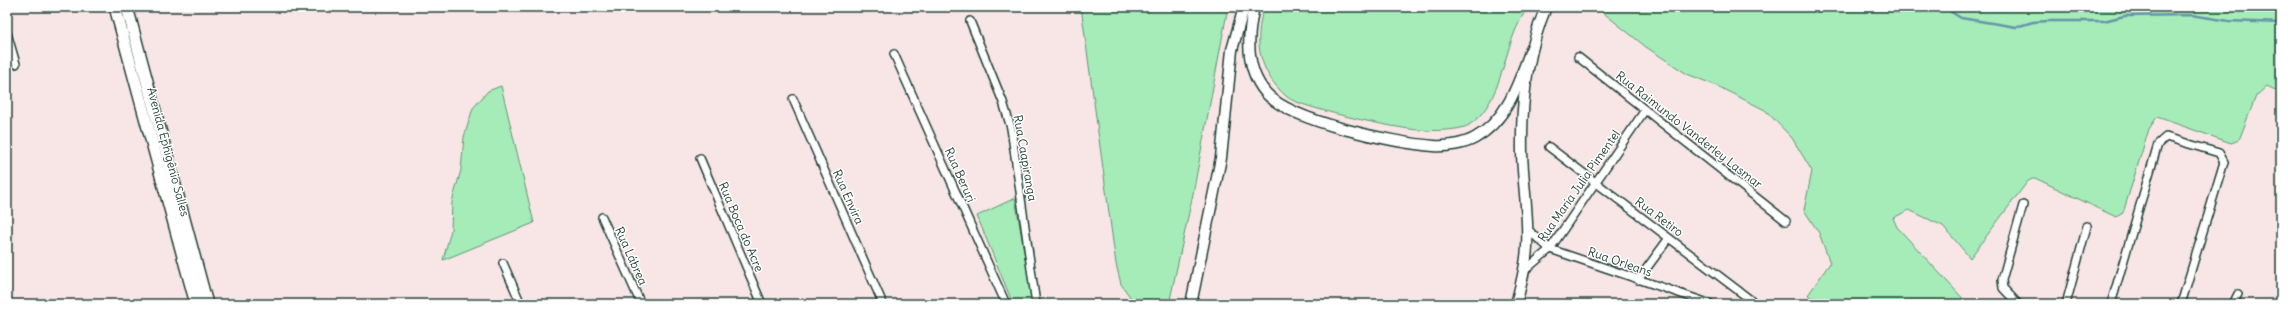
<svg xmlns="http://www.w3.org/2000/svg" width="2288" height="311" viewBox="0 0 2288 311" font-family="Delius,sans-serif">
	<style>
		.green { fill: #a5ecb8; stroke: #629476 }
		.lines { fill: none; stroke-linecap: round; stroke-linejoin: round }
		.stream { stroke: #6894a9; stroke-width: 2.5 }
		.street-casing { stroke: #1f3d34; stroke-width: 10 }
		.secondary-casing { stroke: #1f3d34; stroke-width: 13 }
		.primary-casing { stroke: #1f3d34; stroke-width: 14 }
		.street { stroke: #fff; stroke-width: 7 }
		.secondary { stroke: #fff; stroke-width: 10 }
		.primary { stroke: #fff; stroke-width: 11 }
		.labels { text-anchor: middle; stroke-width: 3; stroke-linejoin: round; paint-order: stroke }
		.street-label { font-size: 12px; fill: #1f3d34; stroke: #fff }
	</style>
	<rect width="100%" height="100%" fill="#f8e6e6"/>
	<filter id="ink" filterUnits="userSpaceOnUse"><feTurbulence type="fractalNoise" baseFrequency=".025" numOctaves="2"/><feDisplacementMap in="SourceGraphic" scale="8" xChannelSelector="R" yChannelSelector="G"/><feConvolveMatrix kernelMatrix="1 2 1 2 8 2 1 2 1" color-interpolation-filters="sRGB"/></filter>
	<g filter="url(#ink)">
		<path class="green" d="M 1081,7 L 1228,7 L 1193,194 L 1169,304 L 1135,304 L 1121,284 L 1116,264 Z
			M 1264,7 L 1527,7 C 1523,16 1517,25 1514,34 C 1502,64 1498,106 1469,125 C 1460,131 1430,131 1419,130 C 1398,129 1300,108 1287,97 C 1259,72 1253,43 1264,7 Z
			M 1596,7 L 2281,7 L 2281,93 L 2267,86 L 2256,96 L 2239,140 L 2231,143 L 2157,117 L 2149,129 L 2123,213 L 2116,217 L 2035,178 L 2028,181 L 1970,258 L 1943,226 L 1909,210 L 1893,218 L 1897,227 L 1968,304 L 1820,304 L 1808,295 L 1830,263 L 1819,233 L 1804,210 L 1812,171 L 1792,138 L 1765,110 L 1717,86 L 1687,74 L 1646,47 Z
			M 501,86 L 534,223 L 443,260 L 451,230 L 452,202 L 461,170 L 464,137 L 473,108 L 488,91 Z
			M 1015,198 L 1033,304 L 1013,304 L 977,216 Z"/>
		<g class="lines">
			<path class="stream" d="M 1919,7 L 1927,9 L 1945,8 L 1961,18 L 2016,27 L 2033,22 L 2048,21 L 2104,21 L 2124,16 L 2191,15 L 2229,21 L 2281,23"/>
			<g class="street-casing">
				<path id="street" d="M 970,21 L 1003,102 L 1011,128 L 1036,304
					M 7,33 L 16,64
					M 894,54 L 1006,304
					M 1578,57 L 1786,221
					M 793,99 L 883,304
					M 1549,147 L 1756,304
					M 700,158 L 762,304
					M 602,217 L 641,304
					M 1527,229 L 1550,249 L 1711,304
					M 503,263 L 521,304
					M 1524,271 L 1550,249 L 1645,110
					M 1638,280 L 1669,238
					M 2018,304 L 2003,288 L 2002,280 L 2023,205
					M 2066,304 L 2087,226
					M 2111,304 L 2158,144 L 2166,137 L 2219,153 L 2224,162 L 2181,304
					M 2233,304 L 2238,294"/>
			</g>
			<g class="secondary-casing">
				<path id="secondary" d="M 1254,7 C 1247,36 1245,69 1266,93 C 1291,122 1395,143 1434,146 C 1447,147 1464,144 1475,138 C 1509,119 1519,80 1532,47
					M 1191,304 L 1221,158 L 1232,50 L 1244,7
					M 1516,304 C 1521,285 1526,267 1527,247 C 1529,216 1523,185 1522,153 C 1521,104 1527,52 1546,7"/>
			</g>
			<g class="primary-casing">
				<path id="primary" d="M 115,7 L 196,304
					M 127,7 L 207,304"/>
			</g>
			<use href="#street" class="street"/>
			<use href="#secondary" class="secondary"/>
			<use href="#primary" class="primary"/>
		</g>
	</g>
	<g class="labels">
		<g class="street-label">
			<text transform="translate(1689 130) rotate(38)" y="4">Rua Raimundo Vanderley Lasmar</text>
			<text transform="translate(168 152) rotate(75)" y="4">Avenida Ephigênio Salles</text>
			<text transform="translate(1025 158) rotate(80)" y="4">Rua Caapiranga</text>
			<text transform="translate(960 175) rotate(66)" y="4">Rua Beruri</text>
			<text transform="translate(1579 186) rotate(-55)" y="4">Rua Maria Julia Pimentel</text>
			<text transform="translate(848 197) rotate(66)" y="4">Rua Envira</text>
			<text transform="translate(1659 217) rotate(37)" y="4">Rua Retiro</text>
			<text transform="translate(741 227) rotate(67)" y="4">Rua Boca do Acre</text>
			<text transform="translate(631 256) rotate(66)" y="4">Rua Lábrea</text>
			<text transform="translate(1620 262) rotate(19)" y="4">Rua Orleans</text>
		</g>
	</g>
	<rect width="2288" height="311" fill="none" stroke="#fff" stroke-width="24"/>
	<rect x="12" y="12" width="2264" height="287" fill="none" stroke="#1f3d34" stroke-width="1.5" filter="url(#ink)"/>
</svg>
